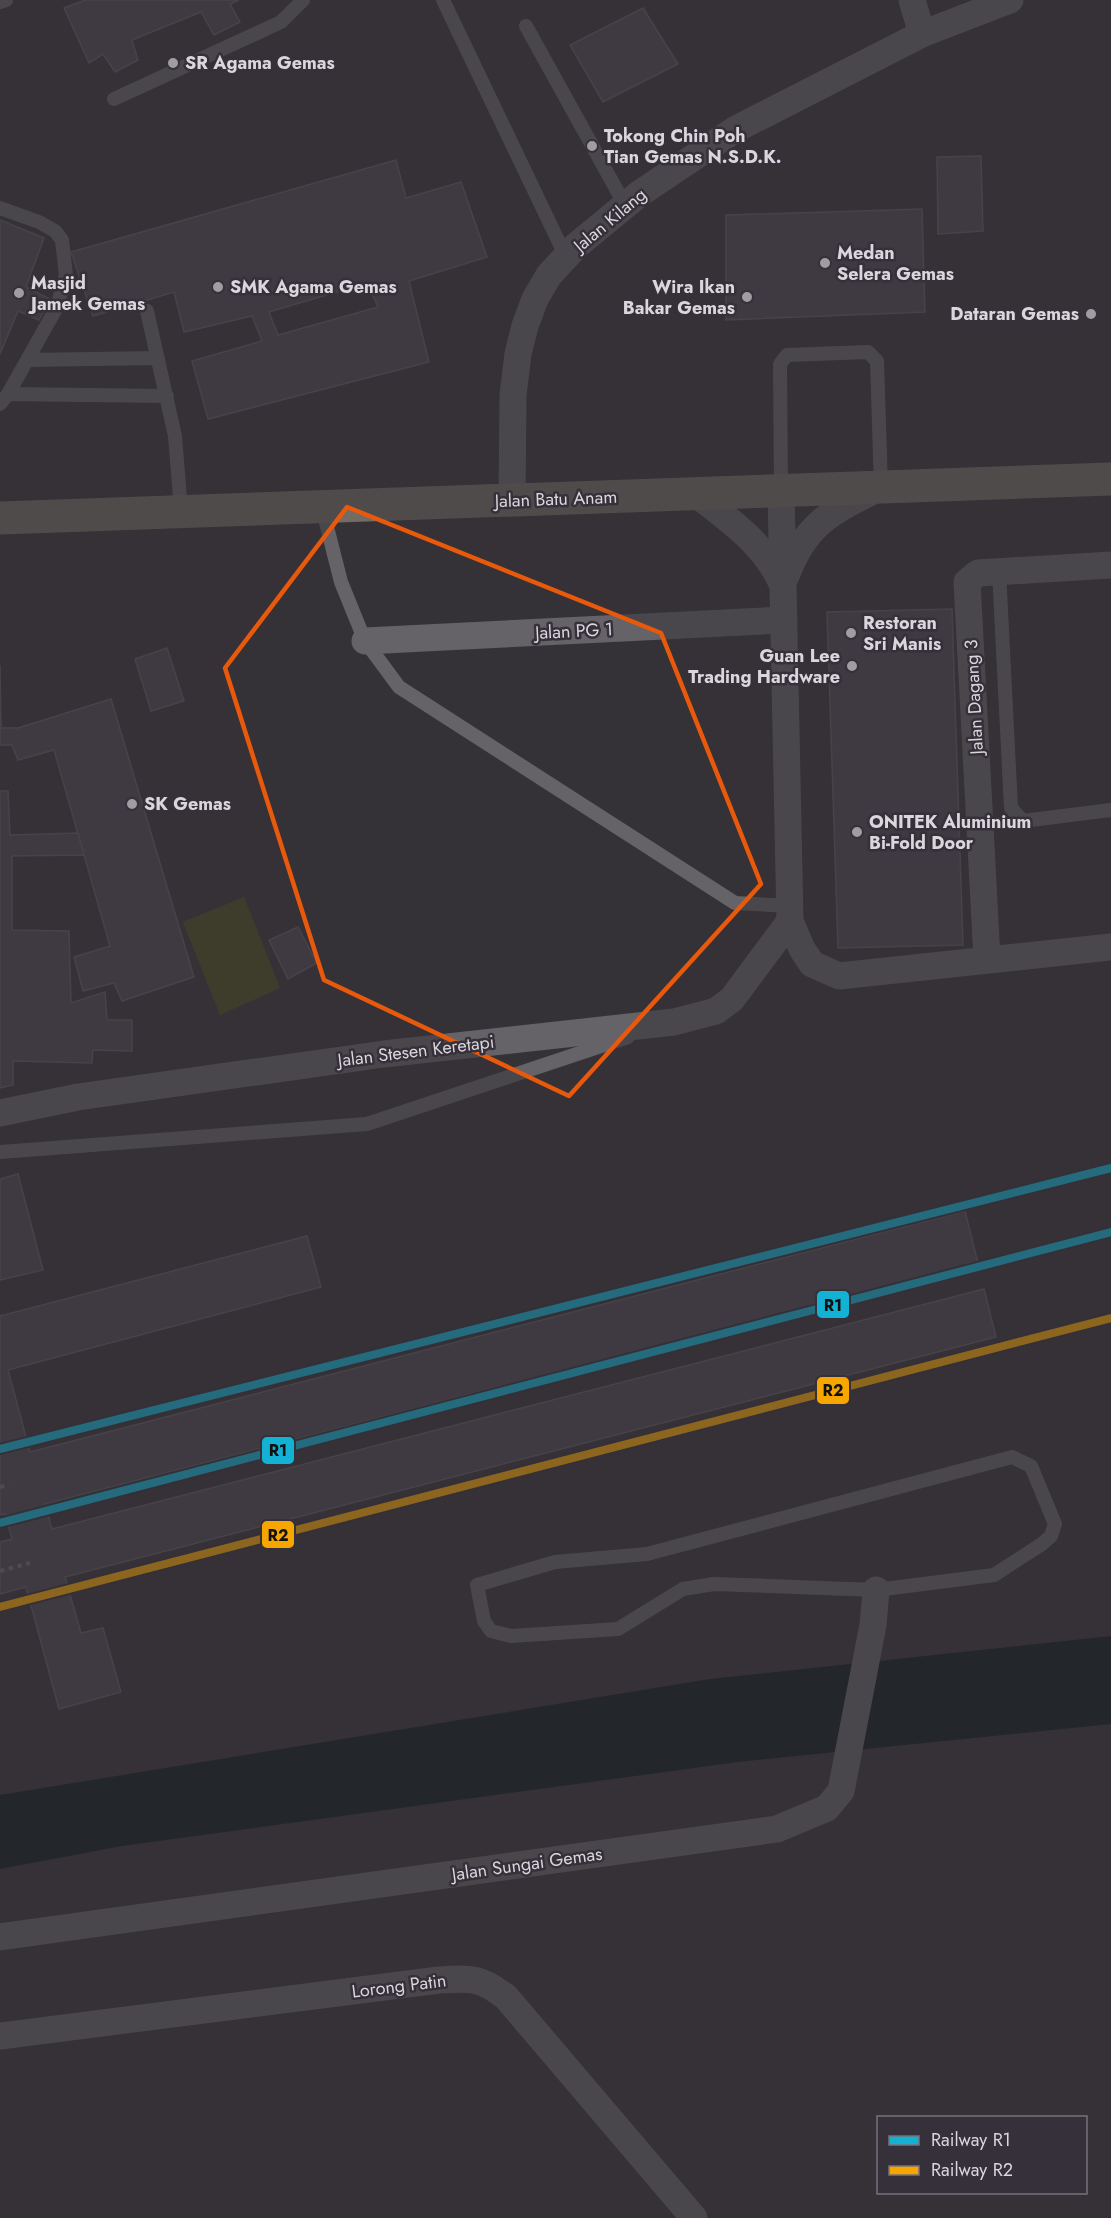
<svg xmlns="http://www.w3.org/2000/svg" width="1111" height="2218" viewBox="0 0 1111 2218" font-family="Jost,sans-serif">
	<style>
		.green { fill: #494d20 }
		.water { fill: #0f1b1f }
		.building { fill: #4d4451; stroke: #5c5a5e; stroke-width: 1.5; fill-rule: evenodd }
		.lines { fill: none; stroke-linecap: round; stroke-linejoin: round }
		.path { stroke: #6d6b6e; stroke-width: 4; stroke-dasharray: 4.5 4.5; stroke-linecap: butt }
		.service { stroke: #656367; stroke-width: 14 }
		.minor { stroke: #656367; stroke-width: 27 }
		.trunk { stroke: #726c64; stroke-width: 33 }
		.rail { stroke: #6b686d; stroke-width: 4.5; stroke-dasharray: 10 10; stroke-linecap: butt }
		.rail-1-casing { stroke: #353039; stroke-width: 12 }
		.rail-2-casing { stroke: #353039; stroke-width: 12 }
		.rail-1 { stroke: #13b2d5; stroke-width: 8 }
		.rail-2 { stroke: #f7a600; stroke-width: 8 }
		.marked { fill: none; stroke: #e8590c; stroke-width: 4.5; stroke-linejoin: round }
		.poi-dot { fill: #a09da2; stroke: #353039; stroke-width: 2 }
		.labels { text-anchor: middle; stroke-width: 5; stroke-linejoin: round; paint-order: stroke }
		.poi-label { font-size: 18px; font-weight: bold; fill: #dad6dc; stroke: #353039; text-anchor: start }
		.street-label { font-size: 18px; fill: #dad6dc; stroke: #353039 }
		.line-badge { stroke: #353039; stroke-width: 2 }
		.pale-badge-label { font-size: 16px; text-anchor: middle; font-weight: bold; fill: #111 }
	</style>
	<rect width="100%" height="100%" fill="#353237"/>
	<path class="green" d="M 244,897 L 280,988 L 220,1015 L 183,922 Z"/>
	<path class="water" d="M 1111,1636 L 1111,1724 L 738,1762 L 122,1846 L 0,1869 L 0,1795 L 710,1679 Z"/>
	<path class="building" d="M 85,0 L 239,0 L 230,4 L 240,22 L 214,35 L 201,12 L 132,40 L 138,60 L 115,72 L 103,54 L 89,63 L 64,8 Z
		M 643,8 L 678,64 L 603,102 L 570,45 Z
		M 981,156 L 983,231 L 938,234 L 937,157 Z
		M 396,160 L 406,198 L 461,182 L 487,257 L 409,281 L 429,362 L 208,419 L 192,361 L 262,341 L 252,316 L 184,332 L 174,292 L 93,316 L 71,252 ZM 367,283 L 378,307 L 278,335 L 269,312 Z
		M 922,209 L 925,312 L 726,320 L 726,215 Z
		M 0,220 L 44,238 L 26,287 L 50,299 L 39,320 L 18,311 L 0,354 Z
		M 952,609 L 963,945 L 838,948 L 827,612 Z
		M 167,648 L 184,701 L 151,711 L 135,659 Z
		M 0,665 L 1,728 L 18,728 L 111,699 L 194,977 L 122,1001 L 114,983 L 83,991 L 74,957 L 110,946 L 54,750 L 18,760 L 12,745 L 0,745 Z
		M 0,791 L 8,791 L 10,835 L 78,833 L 84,855 L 12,856 L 12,930 L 69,931 L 71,1003 L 105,992 L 107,1020 L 132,1020 L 132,1051 L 93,1050 L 92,1063 L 13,1061 L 13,1085 L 0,1088 Z
		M 298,927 L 317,963 L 288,979 L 269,940 Z
		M 18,1174 L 43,1270 L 0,1280 L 0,1179 Z
		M 965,1211 L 978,1263 L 45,1504 L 52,1529 L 984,1289 L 996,1337 L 65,1577 L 81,1633 L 103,1628 L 121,1692 L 59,1709 L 26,1587 L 0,1594 L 0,1542 L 12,1539 L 5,1514 L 0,1515 L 0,1316 L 307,1236 L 321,1287 L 8,1370 L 30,1452 Z"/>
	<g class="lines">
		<path class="path" d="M 0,1487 L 9,1485
			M 0,1571 L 30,1563"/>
		<path class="service" d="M 443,0 L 566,257
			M 0,2 L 6,0
			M 526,26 L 625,205
			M 114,99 L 281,22 L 303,0
			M 0,208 L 39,222 L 55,231 L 62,240 L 66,275 L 57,307 L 8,394 L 0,404
			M 147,311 L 175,436 L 181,510
			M 27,360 L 158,358
			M 8,394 L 167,396
			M 781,491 L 780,364 L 787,355 L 868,352 L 877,361 L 881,487
			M 322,507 L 341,582 L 365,641 L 399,687 L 735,903 L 790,906
			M 999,571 L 1011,808 L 1023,821 L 1111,810
			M 0,1152 L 367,1124 L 628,1037
			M 1012,1457 L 1031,1466 L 1055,1524 L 1051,1536 L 1042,1544 L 994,1575 L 876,1590 L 714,1584 L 683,1589 L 618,1629 L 511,1636 L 491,1631 L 484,1621 L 477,1585 L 555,1562 L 647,1554 Z"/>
		<path class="minor" d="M 912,0 L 922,34
			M 781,491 L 790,921 L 802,949 L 812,964 L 839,976 L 1111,947
			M 696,494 C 729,520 766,545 782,584
			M 512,500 L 513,395 L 518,354 L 525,326 L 535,299 L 549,275 L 576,246 L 639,194 L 736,129 L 922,34 L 1010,0
			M 786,576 C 806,523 831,512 879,488
			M 365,641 L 784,620
			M 987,959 L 967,582 L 978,573 L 1111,565
			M 0,1113 L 78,1097 L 384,1054 L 674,1022 L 716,1011 L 732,999 L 790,921
			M 0,1937 L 777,1829 L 827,1808 L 841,1791 L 873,1625 L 876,1590
			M 0,2036 L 439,1980 C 471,1978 480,1977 506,1997 L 694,2218"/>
		<path class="trunk" d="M 0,518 L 1111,479"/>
		<path class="rail" d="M 0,1449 L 1111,1168
			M 0,1523 L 1111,1232"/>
		<g class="rail-1-casing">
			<path id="rail-1" d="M 0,1449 L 1111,1168
				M 0,1523 L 1111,1232"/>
		</g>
		<g class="rail-2-casing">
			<path id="rail-2" d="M 0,1607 L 1111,1318"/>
		</g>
		<use href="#rail-1" class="rail-1"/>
		<use href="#rail-2" class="rail-2"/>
	</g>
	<path d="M0 0H1111V2218H0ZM 347,507 L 661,633 L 761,884 L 569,1096 L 324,980 L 225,668 Z" fill="#353237" fill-opacity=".55" fill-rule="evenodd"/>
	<path class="marked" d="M 347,507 L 661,633 L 761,884 L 569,1096 L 324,980 L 225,668 Z"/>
	<g class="poi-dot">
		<circle cx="173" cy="63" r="6"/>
		<circle cx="592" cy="146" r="6"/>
		<circle cx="825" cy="263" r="6"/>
		<circle cx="218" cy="287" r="6"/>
		<circle cx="19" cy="293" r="6"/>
		<circle cx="747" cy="297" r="6"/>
		<circle cx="1091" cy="314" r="6"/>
		<circle cx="851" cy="633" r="6"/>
		<circle cx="852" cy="666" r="6"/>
		<circle cx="132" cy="804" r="6"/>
		<circle cx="857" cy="832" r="6"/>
	</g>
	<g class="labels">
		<g class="poi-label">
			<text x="185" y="69">SR Agama Gemas</text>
			<text x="604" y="142">Tokong Chin Poh<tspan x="604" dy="21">Tian Gemas N.S.D.K.</tspan></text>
			<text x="837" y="259">Medan<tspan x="837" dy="21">Selera Gemas</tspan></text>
			<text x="31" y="289">Masjid<tspan x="31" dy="21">Jamek Gemas</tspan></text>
			<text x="230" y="293">SMK Agama Gemas</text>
			<text x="735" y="293" text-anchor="end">Wira Ikan<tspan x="735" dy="21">Bakar Gemas</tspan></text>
			<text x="1079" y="320" text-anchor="end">Dataran Gemas</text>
			<text x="863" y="629">Restoran<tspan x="863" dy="21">Sri Manis</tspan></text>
			<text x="840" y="662" text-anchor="end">Guan Lee<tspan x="840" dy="21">Trading Hardware</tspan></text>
			<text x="144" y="810">SK Gemas</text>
			<text x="869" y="828">ONITEK Aluminium<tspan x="869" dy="21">Bi-Fold Door</tspan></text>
		</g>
		<g class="street-label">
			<text transform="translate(610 220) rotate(-40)" y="6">Jalan Kilang</text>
			<text transform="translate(556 499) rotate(-2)" y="6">Jalan Batu Anam</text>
			<text transform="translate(574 631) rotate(-3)" y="6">Jalan PG 1</text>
			<text transform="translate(974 697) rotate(-93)" y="6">Jalan Dagang 3</text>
			<text transform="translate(416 1051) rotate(-7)" y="6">Jalan Stesen Keretapi</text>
			<text transform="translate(527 1864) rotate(-8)" y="6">Jalan Sungai Gemas</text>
			<text transform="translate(399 1986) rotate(-7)" y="6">Lorong Patin</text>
		</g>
	</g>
	<g class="line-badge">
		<rect x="816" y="1290" width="34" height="29" rx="6" fill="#13b2d5"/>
		<rect x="816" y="1376" width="34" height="29" rx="6" fill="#f7a600"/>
		<rect x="261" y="1436" width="34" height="29" rx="6" fill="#13b2d5"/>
		<rect x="261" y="1520" width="34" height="29" rx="6" fill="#f7a600"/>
	</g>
	<g class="pale-badge-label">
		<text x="833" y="1311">R1</text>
		<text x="833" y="1396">R2</text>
		<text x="278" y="1456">R1</text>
		<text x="278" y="1541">R2</text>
	</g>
	<rect x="877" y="2116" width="210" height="78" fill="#353039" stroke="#77727a" stroke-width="1.5"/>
	<rect x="889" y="2136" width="30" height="9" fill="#13b2d5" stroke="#77727a" stroke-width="1.5"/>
	<text x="931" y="2146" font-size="18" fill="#dad6dc">Railway R1</text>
	<rect x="889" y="2166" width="30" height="9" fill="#f7a600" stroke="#77727a" stroke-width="1.5"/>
	<text x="931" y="2176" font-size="18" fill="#dad6dc">Railway R2</text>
</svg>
